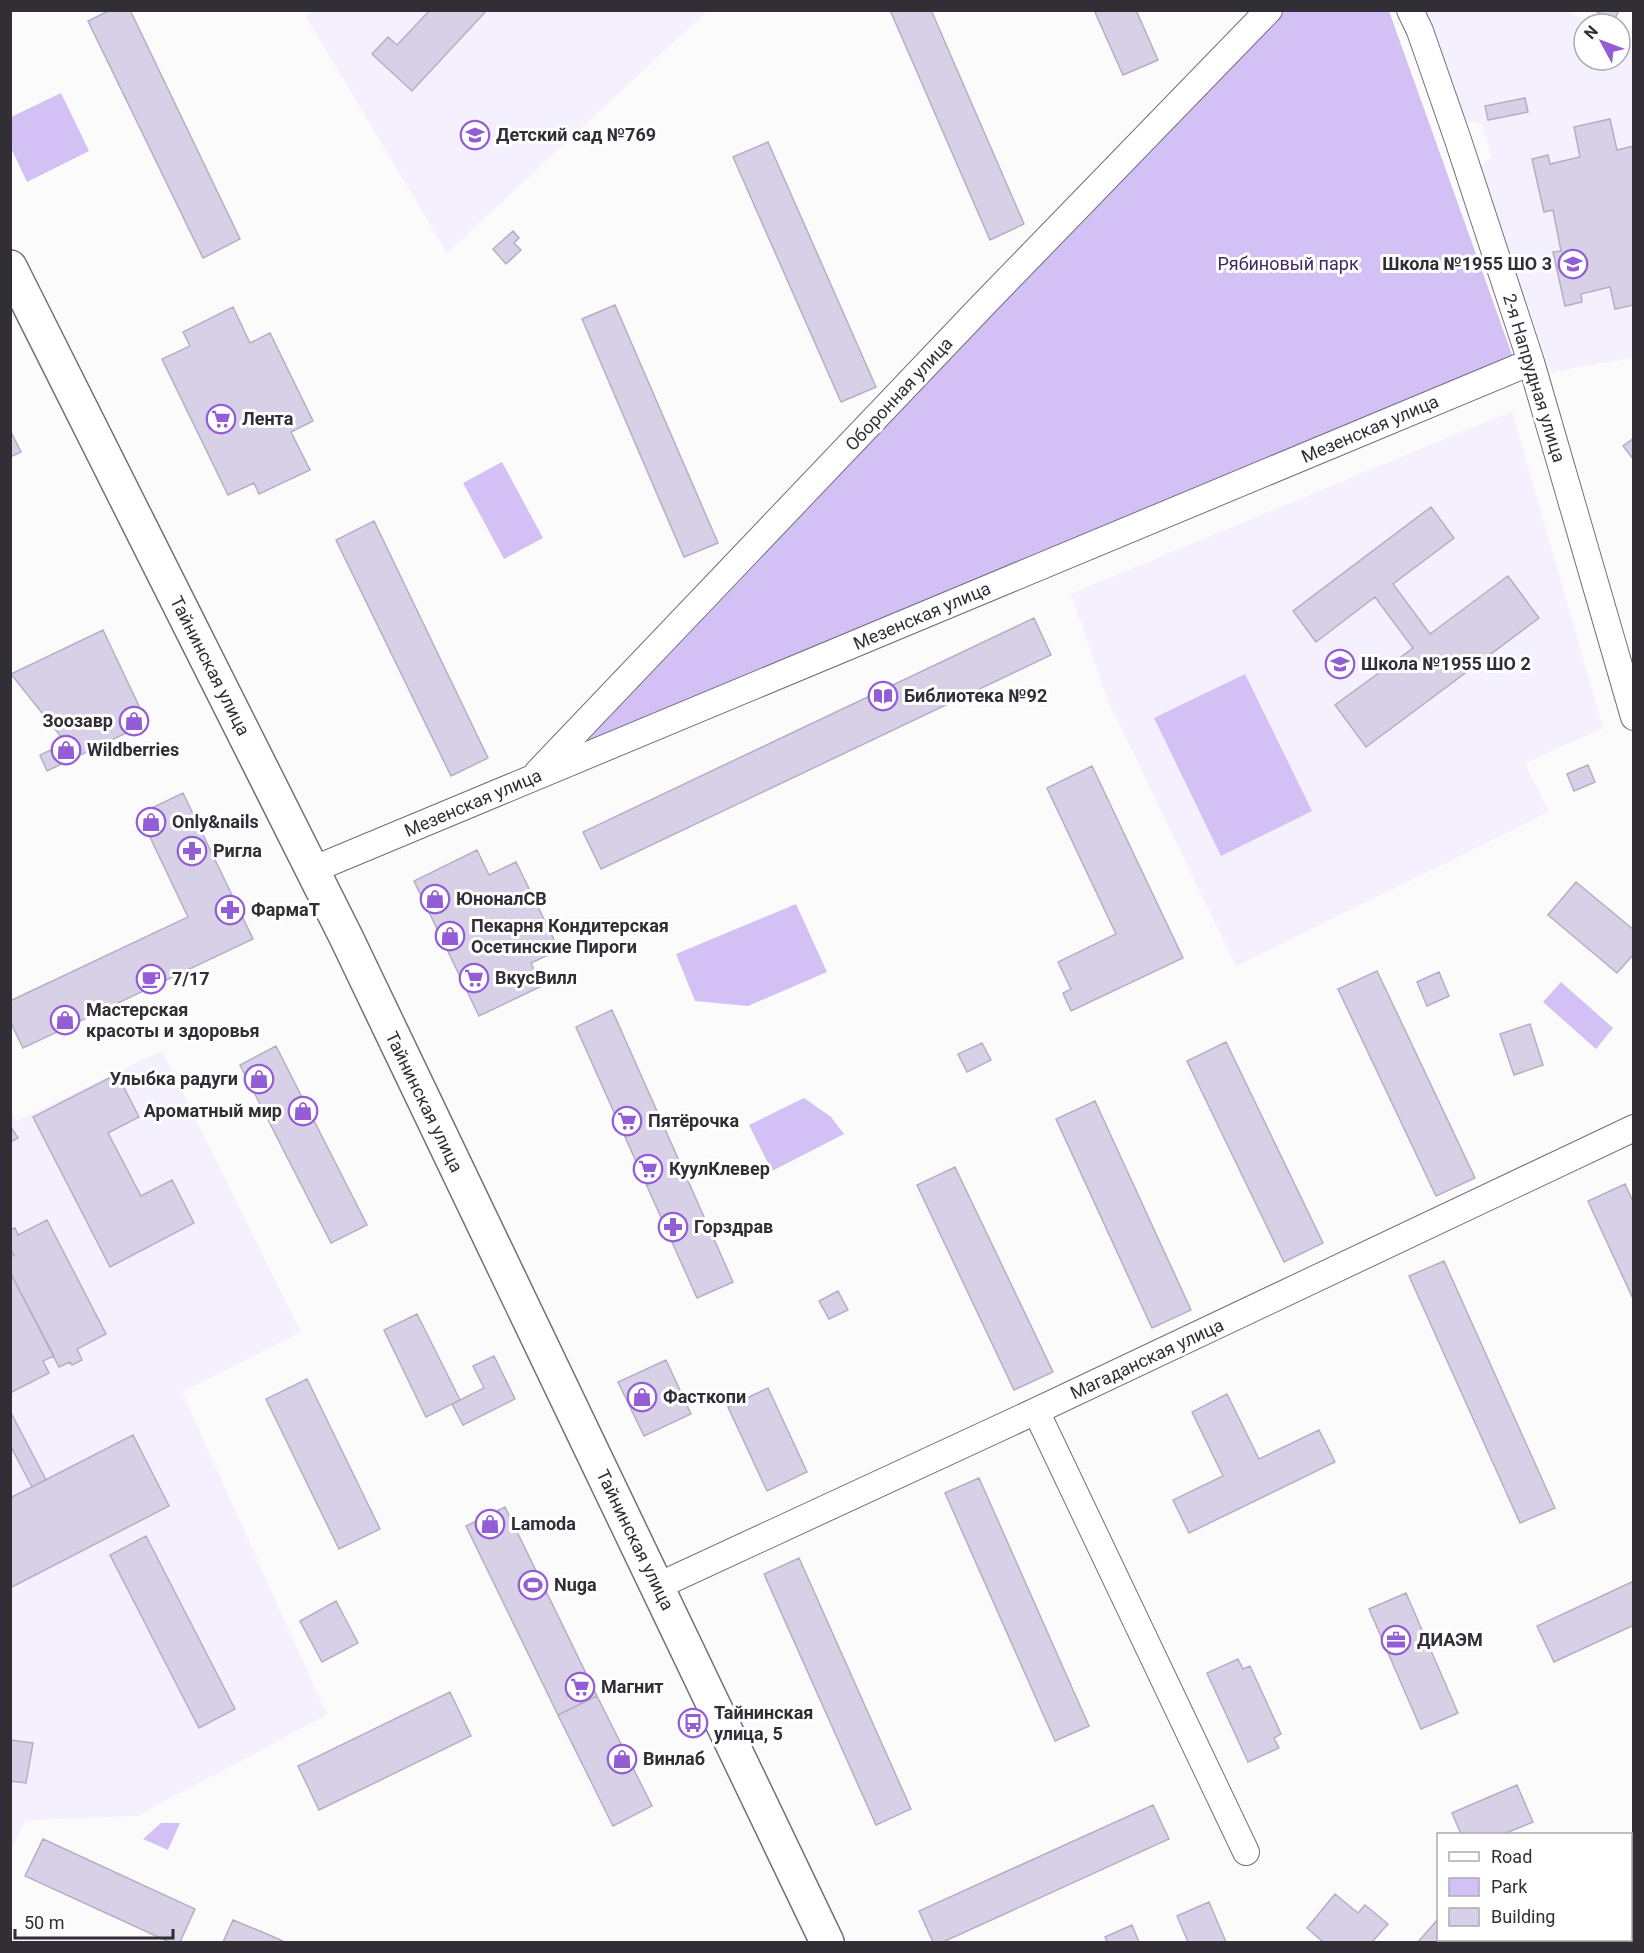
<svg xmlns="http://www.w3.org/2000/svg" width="1644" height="1953" viewBox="0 0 1644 1953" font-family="Roboto,sans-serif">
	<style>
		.built { fill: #f4f0fd }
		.green { fill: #d3c0f4 }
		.building { fill: #d7d0e6; stroke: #b5aec4; stroke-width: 1.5 }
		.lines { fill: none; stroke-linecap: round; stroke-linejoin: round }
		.street-casing { stroke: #756e82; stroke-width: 28 }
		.secondary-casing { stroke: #756e82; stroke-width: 36 }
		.street { stroke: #fff; stroke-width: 26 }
		.secondary { stroke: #fff; stroke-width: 33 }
		.labels { text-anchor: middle; stroke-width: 6; stroke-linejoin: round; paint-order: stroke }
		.poi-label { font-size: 18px; font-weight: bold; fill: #312e36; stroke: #fff; text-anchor: start }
		.park-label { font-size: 18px; fill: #412663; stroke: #fff }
		.street-label { font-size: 18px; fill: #312e36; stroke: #fff }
	</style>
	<rect width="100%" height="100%" fill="#fbfbfb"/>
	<path class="built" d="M 312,10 L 707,11 L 447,253 L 306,17 Z
		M 1424,11 L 1567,11 L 1592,24 L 1584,24 L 1584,60 L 1620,60 L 1620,39 L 1633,47 L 1633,358 L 1551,372 L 1478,169 L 1492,157 L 1482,124 L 1459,118 Z
		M 1512,411 L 1603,728 L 1525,763 L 1549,812 L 1236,966 L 1108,701 L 1071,594 Z
		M 162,1051 L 301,1332 L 182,1392 L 327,1715 L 137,1816 L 26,1820 L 11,1849 L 10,1109 L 17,1121 Z"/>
	<path class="green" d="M 1284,11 L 1389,11 L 1515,363 L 560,761 Z
		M 61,93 L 89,151 L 27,182 L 11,148 L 11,117 Z
		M 502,462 L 543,538 L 504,559 L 463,483 Z
		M 1245,674 L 1312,811 L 1221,856 L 1154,718 Z
		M 796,904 L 827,972 L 748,1006 L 695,1001 L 676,954 Z
		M 1561,982 L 1613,1028 L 1596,1049 L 1543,1002 Z
		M 804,1098 L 831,1117 L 844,1134 L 772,1171 L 749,1125 Z
		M 161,1823 L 180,1823 L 168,1850 L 143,1839 Z"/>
	<path class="building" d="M 110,10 L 130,10 L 240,239 L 203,258 L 88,21 Z
		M 430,10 L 487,10 L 412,91 L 372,54 L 388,37 L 397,45 Z
		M 890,10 L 931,10 L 1024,224 L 990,240 Z
		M 1094,10 L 1136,10 L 1158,60 L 1123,75 Z
		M 1593,10 L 1619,10 L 1614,21 Z
		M 1525,98 L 1528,112 L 1488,120 L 1485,106 Z
		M 1610,119 L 1617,150 L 1634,146 L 1634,305 L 1615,309 L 1610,287 L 1581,294 L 1582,302 L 1565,306 L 1553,252 L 1561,251 L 1553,210 L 1544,212 L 1532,159 L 1548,155 L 1550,164 L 1580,157 L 1574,127 Z
		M 768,142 L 876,387 L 841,402 L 733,157 Z
		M 513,231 L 519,238 L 514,243 L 521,250 L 506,264 L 493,249 Z
		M 615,305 L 718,543 L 684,557 L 582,319 Z
		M 233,307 L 250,343 L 270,333 L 313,421 L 291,432 L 310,470 L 259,494 L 254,483 L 228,495 L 162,359 L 190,346 L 183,332 Z
		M 10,430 L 21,452 L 10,457 Z
		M 1634,438 L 1634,460 L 1623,446 Z
		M 1431,507 L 1454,538 L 1393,584 L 1430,634 L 1508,576 L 1539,618 L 1366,747 L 1335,705 L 1413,648 L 1375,597 L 1316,642 L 1293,611 Z
		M 374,521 L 488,758 L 451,776 L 336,540 Z
		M 1034,618 L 1051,655 L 601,869 L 583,832 Z
		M 103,630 L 147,723 L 47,771 L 40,755 L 66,743 L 11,674 Z
		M 1588,765 L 1595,782 L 1574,791 L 1567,774 Z
		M 1092,766 L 1183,958 L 1071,1011 L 1063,993 L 1071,989 L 1058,962 L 1116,934 L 1047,788 Z
		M 183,793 L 253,939 L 23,1048 L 10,1021 L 10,1001 L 188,917 L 139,814 Z
		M 477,850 L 489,875 L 516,862 L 559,950 L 531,963 L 542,986 L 479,1016 L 414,881 Z
		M 1576,882 L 1634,930 L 1634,954 L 1617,973 L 1548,915 Z
		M 1377,971 L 1475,1178 L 1436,1196 L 1338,989 Z
		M 1439,972 L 1449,996 L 1427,1006 L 1417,982 Z
		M 612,1010 L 733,1282 L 697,1298 L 576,1027 Z
		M 1530,1024 L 1543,1065 L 1514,1075 L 1500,1034 Z
		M 1226,1042 L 1323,1243 L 1284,1262 L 1187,1061 Z
		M 982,1043 L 991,1060 L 967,1072 L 958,1054 Z
		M 276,1046 L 367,1225 L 331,1243 L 240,1065 Z
		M 117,1074 L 139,1117 L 108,1133 L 141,1196 L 172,1180 L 194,1223 L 110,1267 L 33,1117 Z
		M 1095,1101 L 1191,1310 L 1152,1328 L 1056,1119 Z
		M 10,1126 L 18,1138 L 10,1142 Z
		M 955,1167 L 1053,1372 L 1014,1390 L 917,1185 Z
		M 1625,1184 L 1634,1204 L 1634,1301 L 1588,1201 Z
		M 47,1220 L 106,1334 L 77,1349 L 82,1360 L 72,1365 L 70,1362 L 59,1367 L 10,1272 L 10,1257 L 14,1255 L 10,1248 L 10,1230 L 15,1228 L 18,1235 Z
		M 1444,1261 L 1555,1508 L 1520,1523 L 1409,1276 Z
		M 10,1272 L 54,1356 L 43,1361 L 49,1373 L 10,1393 Z
		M 838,1291 L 848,1310 L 829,1319 L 819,1301 Z
		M 417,1314 L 460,1400 L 426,1417 L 384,1330 Z
		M 494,1356 L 515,1399 L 463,1425 L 452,1404 L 484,1388 L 473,1366 Z
		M 666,1360 L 691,1414 L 644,1436 L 618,1382 Z
		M 307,1379 L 380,1529 L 339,1549 L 266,1399 Z
		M 768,1388 L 807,1472 L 767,1491 L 728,1407 Z
		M 1227,1394 L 1259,1459 L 1319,1430 L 1335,1462 L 1189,1533 L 1173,1500 L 1223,1476 L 1192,1412 Z
		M 10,1411 L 46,1480 L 32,1487 L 10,1445 Z
		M 133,1435 L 169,1506 L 10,1588 L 10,1498 Z
		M 979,1478 L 1089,1726 L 1055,1741 L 945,1493 Z
		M 505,1507 L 597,1696 L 558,1715 L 466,1526 Z
		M 146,1536 L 235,1709 L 199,1728 L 110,1555 Z
		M 799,1558 L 911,1809 L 876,1825 L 764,1574 Z
		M 1634,1581 L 1634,1625 L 1554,1662 L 1537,1626 Z
		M 1406,1593 L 1458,1713 L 1421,1729 L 1369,1609 Z
		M 336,1601 L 358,1643 L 322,1662 L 300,1621 Z
		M 1238,1659 L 1243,1669 L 1250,1666 L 1281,1734 L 1274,1738 L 1279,1748 L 1248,1762 L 1207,1673 Z
		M 450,1692 L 471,1736 L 319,1810 L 298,1766 Z
		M 597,1696 L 652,1806 L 613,1826 L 558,1715 Z
		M 10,1740 L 33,1743 L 26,1783 L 10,1781 Z
		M 1517,1785 L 1533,1822 L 1504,1834 L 1461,1834 L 1452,1813 Z
		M 1153,1805 L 1169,1839 L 943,1942 L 933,1942 L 919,1911 Z
		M 43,1839 L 195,1909 L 180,1942 L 169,1942 L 25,1876 Z
		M 1335,1894 L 1358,1913 L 1365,1905 L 1388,1924 L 1372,1942 L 1323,1942 L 1307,1928 Z
		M 1209,1902 L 1226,1942 L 1188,1942 L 1177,1916 Z
		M 1438,1919 L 1438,1940 L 1504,1940 L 1501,1942 L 1418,1942 Z
		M 233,1920 L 267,1934 L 285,1942 L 223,1942 Z
		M 1132,1925 L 1139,1942 L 1107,1942 L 1105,1937 Z"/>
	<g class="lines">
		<g class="street-casing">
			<path id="street" d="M 1410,10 L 1420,31 L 1458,140 L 1531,362 L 1634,717
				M 538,772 L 982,306 L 1269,10
				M 312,870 L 1531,362
				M 1036,1411 L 1246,1852
				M 658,1586 L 1036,1411 L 1634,1128"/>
		</g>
		<g class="secondary-casing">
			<path id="secondary" d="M 10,267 L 346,937 L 827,1942"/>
		</g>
		<use href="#street" class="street"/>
		<use href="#secondary" class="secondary"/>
	</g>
	<defs>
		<g id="school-ring" transform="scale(1.5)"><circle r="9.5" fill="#fff" stroke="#925dd5" stroke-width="1.5"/><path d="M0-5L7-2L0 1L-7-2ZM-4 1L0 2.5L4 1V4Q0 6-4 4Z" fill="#925dd5"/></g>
		<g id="supermarket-ring" transform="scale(1.5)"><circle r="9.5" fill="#fff" stroke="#925dd5" stroke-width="1.5"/><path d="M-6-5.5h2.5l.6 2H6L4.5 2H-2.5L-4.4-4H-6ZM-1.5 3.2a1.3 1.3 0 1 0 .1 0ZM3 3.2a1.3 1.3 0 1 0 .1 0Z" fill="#925dd5"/></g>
		<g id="library-ring" transform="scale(1.5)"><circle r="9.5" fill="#fff" stroke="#925dd5" stroke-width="1.5"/><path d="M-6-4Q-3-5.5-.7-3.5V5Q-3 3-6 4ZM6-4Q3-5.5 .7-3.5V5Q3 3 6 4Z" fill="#925dd5"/></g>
		<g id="shop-ring" transform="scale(1.5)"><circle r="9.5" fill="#fff" stroke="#925dd5" stroke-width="1.5"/><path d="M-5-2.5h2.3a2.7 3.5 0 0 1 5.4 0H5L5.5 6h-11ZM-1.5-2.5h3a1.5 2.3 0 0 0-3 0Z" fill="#925dd5"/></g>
		<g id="pharmacy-ring" transform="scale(1.5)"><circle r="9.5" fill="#fff" stroke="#925dd5" stroke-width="1.5"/><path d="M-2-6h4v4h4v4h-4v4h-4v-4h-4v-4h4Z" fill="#925dd5"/></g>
		<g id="cafe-ring" transform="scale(1.5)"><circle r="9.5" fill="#fff" stroke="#925dd5" stroke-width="1.5"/><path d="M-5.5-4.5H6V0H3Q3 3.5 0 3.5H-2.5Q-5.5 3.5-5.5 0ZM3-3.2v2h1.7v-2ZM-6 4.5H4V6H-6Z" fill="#925dd5"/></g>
		<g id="stadium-ring" transform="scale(1.5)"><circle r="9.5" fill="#fff" stroke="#925dd5" stroke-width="1.5"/><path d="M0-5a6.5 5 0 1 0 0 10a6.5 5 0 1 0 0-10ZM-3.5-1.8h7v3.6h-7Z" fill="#925dd5"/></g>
		<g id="office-ring" transform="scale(1.5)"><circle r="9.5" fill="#fff" stroke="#925dd5" stroke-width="1.5"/><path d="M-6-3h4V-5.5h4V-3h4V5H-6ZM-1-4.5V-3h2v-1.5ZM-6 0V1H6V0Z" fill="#925dd5"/></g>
		<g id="bus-ring" transform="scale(1.5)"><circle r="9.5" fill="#fff" stroke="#925dd5" stroke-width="1.5"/><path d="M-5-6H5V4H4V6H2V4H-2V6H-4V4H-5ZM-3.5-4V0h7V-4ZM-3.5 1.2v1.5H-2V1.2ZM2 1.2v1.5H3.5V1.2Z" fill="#925dd5"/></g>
	</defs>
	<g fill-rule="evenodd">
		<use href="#school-ring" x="475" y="135"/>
		<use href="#school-ring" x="1573" y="264"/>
		<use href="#supermarket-ring" x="221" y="419"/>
		<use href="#school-ring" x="1340" y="664"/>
		<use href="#library-ring" x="883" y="696"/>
		<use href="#shop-ring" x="134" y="721"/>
		<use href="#shop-ring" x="66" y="750"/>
		<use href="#shop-ring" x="151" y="822"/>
		<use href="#pharmacy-ring" x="192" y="851"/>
		<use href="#shop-ring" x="435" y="899"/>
		<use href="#pharmacy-ring" x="230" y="910"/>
		<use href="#shop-ring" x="450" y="936"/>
		<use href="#supermarket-ring" x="474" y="978"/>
		<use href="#cafe-ring" x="151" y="979"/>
		<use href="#shop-ring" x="65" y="1020"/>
		<use href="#shop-ring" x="259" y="1079"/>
		<use href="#shop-ring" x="303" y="1111"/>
		<use href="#supermarket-ring" x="627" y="1121"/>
		<use href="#supermarket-ring" x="648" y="1169"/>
		<use href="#pharmacy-ring" x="673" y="1227"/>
		<use href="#shop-ring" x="642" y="1397"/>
		<use href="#shop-ring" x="490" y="1524"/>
		<use href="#stadium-ring" x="533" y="1585"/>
		<use href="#office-ring" x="1396" y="1640"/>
		<use href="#supermarket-ring" x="580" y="1687"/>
		<use href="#bus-ring" x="693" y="1723"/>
		<use href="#shop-ring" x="622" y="1759"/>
	</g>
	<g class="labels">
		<g class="poi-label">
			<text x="496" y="141">Детский сад №769</text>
			<text x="1552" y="270" text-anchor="end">Школа №1955 ШО 3</text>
			<text x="242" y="425">Лента</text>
			<text x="1361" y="670">Школа №1955 ШО 2</text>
			<text x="904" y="702">Библиотека №92</text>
			<text x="113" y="727" text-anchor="end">Зоозавр</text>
			<text x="87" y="756">Wildberries</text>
			<text x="172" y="828">Only&amp;nails</text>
			<text x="213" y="857">Ригла</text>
			<text x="456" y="905">ЮноналСВ</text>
			<text x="251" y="916">ФармаТ</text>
			<text x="471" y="932">Пекарня Кондитерская<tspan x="471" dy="21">Осетинские Пироги</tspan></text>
			<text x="495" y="984">ВкусВилл</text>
			<text x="172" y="985">7/17</text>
			<text x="86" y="1016">Мастерская<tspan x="86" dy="21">красоты и здоровья</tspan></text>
			<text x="238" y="1085" text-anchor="end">Улыбка радуги</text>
			<text x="282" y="1117" text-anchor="end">Ароматный мир</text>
			<text x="648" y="1127">Пятёрочка</text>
			<text x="669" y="1175">КуулКлевер</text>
			<text x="694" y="1233">Горздрав</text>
			<text x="663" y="1403">Фасткопи</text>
			<text x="511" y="1530">Lamoda</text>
			<text x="554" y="1591">Nuga</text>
			<text x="1417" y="1646">ДИАЭМ</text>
			<text x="601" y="1693">Магнит</text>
			<text x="714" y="1719">Тайнинская<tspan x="714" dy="21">улица, 5</tspan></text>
			<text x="643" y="1765">Винлаб</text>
		</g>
		<g class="park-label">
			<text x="1288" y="270">Рябиновый парк</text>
		</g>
		<g class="street-label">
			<text transform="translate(1534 378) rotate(73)" y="6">2-я Напрудная улица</text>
			<text transform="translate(899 394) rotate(-47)" y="6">Оборонная улица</text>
			<text transform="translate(1370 429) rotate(-23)" y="6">Мезенская улица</text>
			<text transform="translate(922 616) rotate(-23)" y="6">Мезенская улица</text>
			<text transform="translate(210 666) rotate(63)" y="6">Тайнинская улица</text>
			<text transform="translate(473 803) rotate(-23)" y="6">Мезенская улица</text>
			<text transform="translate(424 1102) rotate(64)" y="6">Тайнинская улица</text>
			<text transform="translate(1147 1359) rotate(-25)" y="6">Магаданская улица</text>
			<text transform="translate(635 1540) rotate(64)" y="6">Тайнинская улица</text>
		</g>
	</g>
	<rect width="1644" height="1953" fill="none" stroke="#312e36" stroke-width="24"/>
	<rect x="1437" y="1833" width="195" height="108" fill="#ffffff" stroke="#adabaf" stroke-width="1.5"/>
	<rect x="1449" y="1852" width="30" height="9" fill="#ffffff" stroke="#adabaf" stroke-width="1.5"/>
	<text x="1491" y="1863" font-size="18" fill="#312e36">Road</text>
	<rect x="1449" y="1878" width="30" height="18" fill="#d3c0f4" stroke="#adabaf" stroke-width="1.5"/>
	<text x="1491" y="1893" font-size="18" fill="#312e36">Park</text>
	<rect x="1449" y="1908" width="30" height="18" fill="#d7d0e6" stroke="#adabaf" stroke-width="1.5"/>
	<text x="1491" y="1923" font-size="18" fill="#312e36">Building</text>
	<g transform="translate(1602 42) rotate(311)"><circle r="28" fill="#ffffff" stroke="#adabaf" stroke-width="1.5"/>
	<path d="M0-4.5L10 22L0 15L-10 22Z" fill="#925dd5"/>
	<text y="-9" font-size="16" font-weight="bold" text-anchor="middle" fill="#312e36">N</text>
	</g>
	<path d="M15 1929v9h158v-9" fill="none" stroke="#312e36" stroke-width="3"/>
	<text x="24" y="1929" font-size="18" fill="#312e36" stroke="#ffffff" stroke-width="4.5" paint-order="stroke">50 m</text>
</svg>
